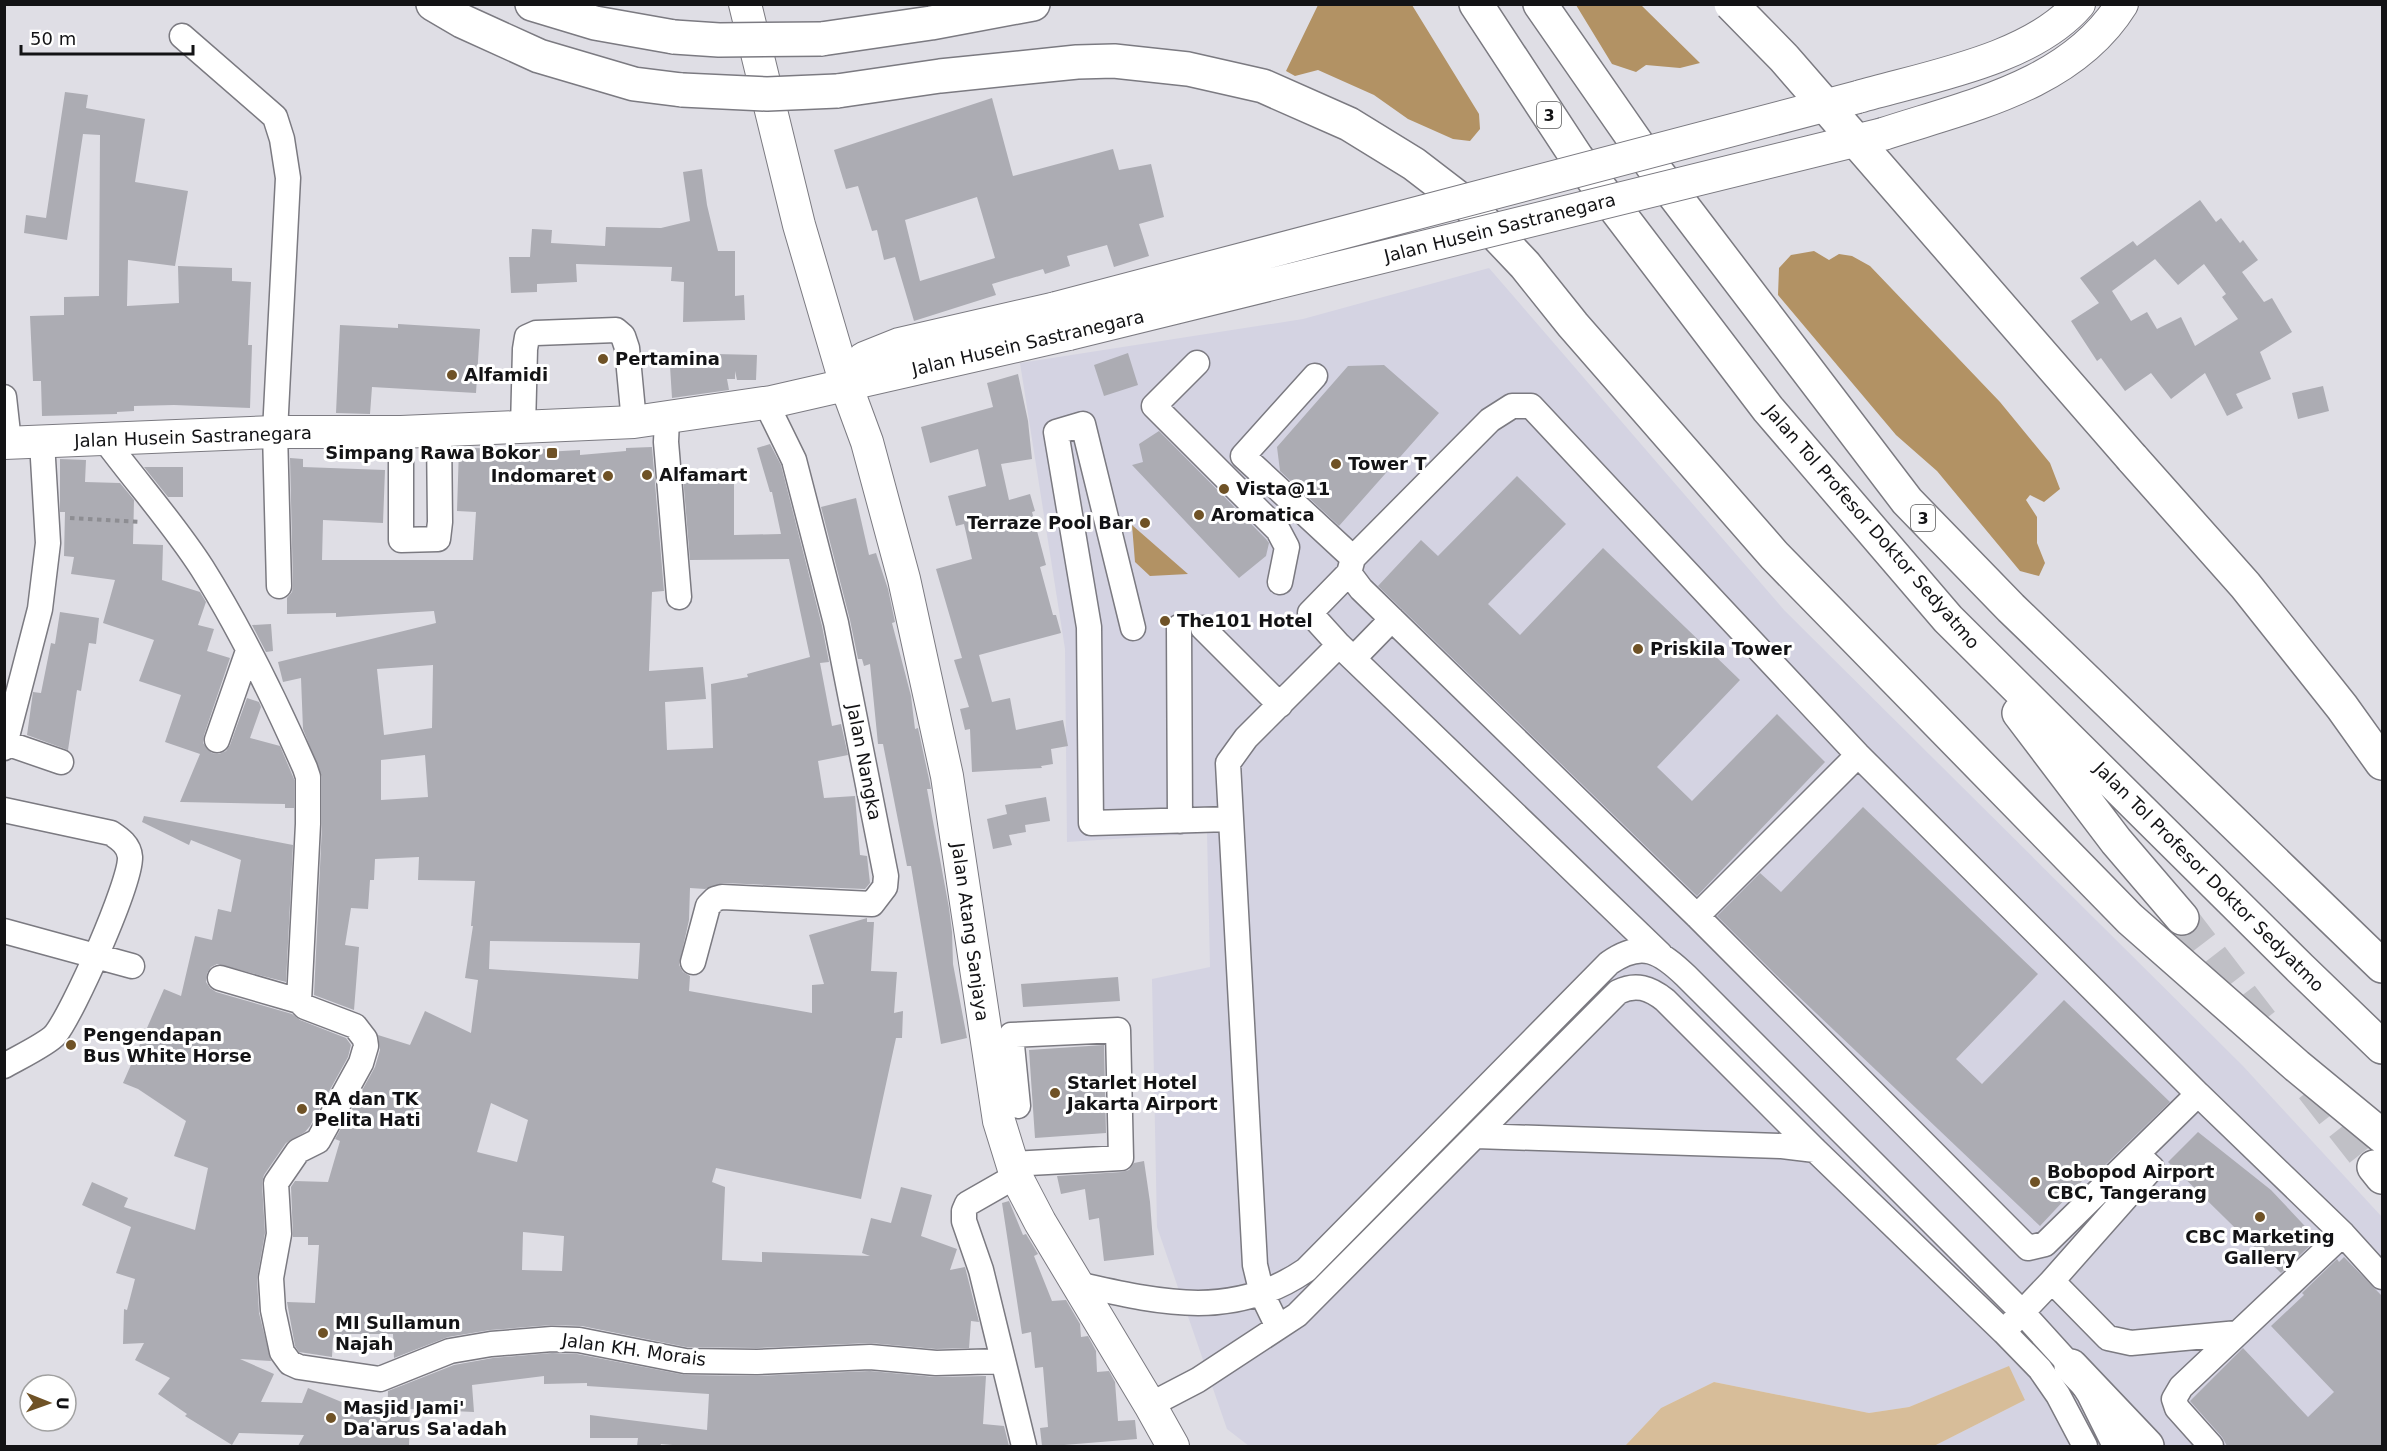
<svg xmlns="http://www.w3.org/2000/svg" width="2387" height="1451" viewBox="0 0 2387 1451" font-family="'DejaVu Sans',sans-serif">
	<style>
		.built { fill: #d4d3e2 }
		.green { fill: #d7bd99 }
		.water { fill: #b29264 }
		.building { fill: #acacb3; fill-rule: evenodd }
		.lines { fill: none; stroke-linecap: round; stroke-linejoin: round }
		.highway-tunnel { stroke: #c0c0c6; stroke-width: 33; stroke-dasharray: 33 16; stroke-linecap: butt }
		.minor-casing { stroke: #7b7a81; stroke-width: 27 }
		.major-casing { stroke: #7b7a81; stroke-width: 34 }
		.highway-casing { stroke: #7b7a81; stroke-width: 36 }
		.path { stroke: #8d8d92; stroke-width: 4; stroke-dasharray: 4.5 4.5; stroke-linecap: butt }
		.minor { stroke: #fff; stroke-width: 24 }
		.major { stroke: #fff; stroke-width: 32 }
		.highway { stroke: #fff; stroke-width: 33 }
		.major-bridge-casing { stroke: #7b7a81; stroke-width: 34; stroke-linecap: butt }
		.highway-bridge-casing { stroke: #7b7a81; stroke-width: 36; stroke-linecap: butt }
		.major-bridge { stroke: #fff; stroke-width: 32 }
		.highway-bridge { stroke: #fff; stroke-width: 33 }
		.poi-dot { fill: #6f5226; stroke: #fff; stroke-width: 2 }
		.labels { text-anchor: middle; stroke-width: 6; stroke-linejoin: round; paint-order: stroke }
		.shield { fill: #fff; stroke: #5a5a5b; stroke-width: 1.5 }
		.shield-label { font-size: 16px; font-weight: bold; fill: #131315 }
		.street-label { font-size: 18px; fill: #131315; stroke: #fff }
		.poi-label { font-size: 18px; font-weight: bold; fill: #131315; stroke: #fff; text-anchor: start }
	</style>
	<rect width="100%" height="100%" fill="#dfdee5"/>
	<path class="built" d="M 1489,268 L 1785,611 L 2243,1066 L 2382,1217 L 2382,1446 L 1934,1446 L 2025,1400 L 2009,1367 L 1909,1407 L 1869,1413 L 1714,1382 L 1661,1408 L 1625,1446 L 1249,1446 L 1227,1429 L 1157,1227 L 1152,979 L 1210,967 L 1207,833 L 1067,842 L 1065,649 L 1020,363 L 1303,319 Z"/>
	<path class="green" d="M 2009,1366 L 2025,1400 L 1934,1446 L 1625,1446 L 1661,1408 L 1714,1382 L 1869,1413 L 1909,1407 Z"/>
	<path class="water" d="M 1318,5 L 1412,5 L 1479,114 L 1480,129 L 1470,141 L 1453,139 L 1408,119 L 1374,95 L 1318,70 L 1295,76 L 1286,71 Z
		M 1576,5 L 1641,5 L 1700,63 L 1680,68 L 1646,65 L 1636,72 L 1612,64 Z
		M 1814,251 L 1829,260 L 1839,254 L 1852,256 L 1870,266 L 2000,402 L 2050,463 L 2060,489 L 2044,502 L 2030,495 L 2026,500 L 2037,517 L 2037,543 L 2045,563 L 2039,576 L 2020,571 L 1937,471 L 1896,435 L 1778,295 L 1779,268 L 1791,255 Z
		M 1132,525 L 1188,574 L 1150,576 L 1135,562 Z"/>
	<path class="building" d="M 65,92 L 88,95 L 86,108 L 145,119 L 135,182 L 188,191 L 175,266 L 128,260 L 127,306 L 179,303 L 178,266 L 232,268 L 232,281 L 251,282 L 248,345 L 252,345 L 250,408 L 174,405 L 134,406 L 134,411 L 117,412 L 117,414 L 42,416 L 41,381 L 33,381 L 30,316 L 64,315 L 64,297 L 99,296 L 100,135 L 83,134 L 67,240 L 24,233 L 26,215 L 46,218 Z
		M 992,98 L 1013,176 L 1113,149 L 1119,170 L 1151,164 L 1164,217 L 1139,224 L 1149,256 L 1114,267 L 1107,245 L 1067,256 L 1070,266 L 1045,274 L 1043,269 L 992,284 L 996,295 L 914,321 L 895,257 L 884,260 L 877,230 L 872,231 L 858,186 L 846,189 L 834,150 ZM 977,197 L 995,258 L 920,281 L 905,220 Z
		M 702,169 L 707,205 L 718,251 L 735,251 L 735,296 L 744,295 L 745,320 L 683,322 L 684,282 L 671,281 L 672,267 L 576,264 L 577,282 L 537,284 L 537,292 L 511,293 L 509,257 L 530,257 L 532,229 L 552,230 L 551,243 L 605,246 L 606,227 L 661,228 L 690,221 L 683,172 Z
		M 2200,200 L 2216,222 L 2221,218 L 2240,243 L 2243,240 L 2258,260 L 2242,272 L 2264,302 L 2272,298 L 2292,332 L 2260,352 L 2271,379 L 2236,394 L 2243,408 L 2227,416 L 2205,373 L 2171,399 L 2151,373 L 2125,391 L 2101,358 L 2097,361 L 2071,321 L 2099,303 L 2080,278 L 2133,241 L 2137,246 ZM 2155,259 L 2178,285 L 2204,264 L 2226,294 L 2222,297 L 2238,319 L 2195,346 L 2181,317 L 2157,329 L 2147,312 L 2131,321 L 2112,291 Z
		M 398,324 L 480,329 L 476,393 L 372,387 L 370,414 L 336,413 L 340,325 L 398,328 Z
		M 675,353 L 757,355 L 756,380 L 737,380 L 735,371 L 735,379 L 727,379 L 729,390 L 672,398 L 670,366 L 674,366 Z
		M 1128,353 L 1138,385 L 1104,396 L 1094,365 Z
		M 1384,365 L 1439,413 L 1339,526 L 1280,471 L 1277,447 L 1348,366 Z
		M 1018,374 L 1028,421 L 1032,459 L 1001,464 L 1009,500 L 1030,494 L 1035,511 L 1032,512 L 1046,565 L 1040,567 L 1053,615 L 1056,615 L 1061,633 L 979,655 L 992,702 L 1010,698 L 1016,730 L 1063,720 L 1068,746 L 1051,749 L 1053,764 L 1041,766 L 1042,768 L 972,772 L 970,729 L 965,730 L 960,709 L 969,707 L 954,660 L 962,658 L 936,569 L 972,559 L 964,524 L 956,526 L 948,496 L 986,486 L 978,449 L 930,463 L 921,427 L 993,407 L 987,383 Z
		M 2323,386 L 2329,411 L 2298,419 L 2292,393 Z
		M 1159,431 L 1266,539 L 1269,543 L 1266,556 L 1239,578 L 1132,465 L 1143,462 L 1139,444 Z
		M 770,444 L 781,465 L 822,626 L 829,662 L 820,663 L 832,726 L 841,724 L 848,755 L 818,761 L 824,798 L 855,796 L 860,855 L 867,856 L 870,883 L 865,889 L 723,883 L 705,889 L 690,888 L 689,920 L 679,965 L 683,972 L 690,976 L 689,991 L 812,1013 L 812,985 L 824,984 L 809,935 L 867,918 L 867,922 L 874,922 L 871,971 L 897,972 L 894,1013 L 903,1011 L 902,1038 L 896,1038 L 861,1199 L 716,1168 L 712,1182 L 725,1187 L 722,1260 L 762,1262 L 762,1252 L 870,1256 L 862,1253 L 871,1218 L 891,1223 L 901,1187 L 932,1195 L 921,1236 L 957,1249 L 950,1270 L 965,1267 L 979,1322 L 971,1321 L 969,1348 L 936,1349 L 870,1343 L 757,1348 L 686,1347 L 582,1326 L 552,1325 L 490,1330 L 448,1337 L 394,1358 L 393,1334 L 350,1334 L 350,1339 L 333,1338 L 332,1357 L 299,1352 L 295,1346 L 287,1302 L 315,1303 L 319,1245 L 308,1245 L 308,1237 L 293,1237 L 291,1187 L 295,1181 L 328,1182 L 340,1141 L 335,1139 L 375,1067 L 380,1050 L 378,1035 L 410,1045 L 425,1011 L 471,1033 L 478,980 L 465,978 L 473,926 L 471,926 L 475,881 L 418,880 L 419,857 L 375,859 L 374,880 L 370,880 L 368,909 L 351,908 L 345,945 L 359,947 L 354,1010 L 314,995 L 322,825 L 322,777 L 303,729 L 301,678 L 283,682 L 278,662 L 436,623 L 434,611 L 336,617 L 336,613 L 287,614 L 287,598 L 292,592 L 293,586 L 290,458 L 303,459 L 303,467 L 385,470 L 383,523 L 323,520 L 322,560 L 473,560 L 476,512 L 457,511 L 459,448 L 545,449 L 545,452 L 580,450 L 580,455 L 626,451 L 626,448 L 652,447 L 664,591 L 652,592 L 649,671 L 703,667 L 706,699 L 665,702 L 667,750 L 713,748 L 711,684 L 748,677 L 747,674 L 810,657 L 789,559 L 690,560 L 683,477 L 734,477 L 734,535 L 781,534 L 772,492 L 770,492 L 757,448 ZM 433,665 L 432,728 L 384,735 L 377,669 ZM 425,755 L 428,797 L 381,800 L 381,760 ZM 490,941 L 640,943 L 638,979 L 489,969 ZM 491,1103 L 528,1120 L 517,1162 L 477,1152 ZM 523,1232 L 564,1236 L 562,1271 L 522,1270 Z
		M 60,459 L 86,460 L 85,482 L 120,483 L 134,500 L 133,544 L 163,545 L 162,580 L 200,592 L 206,602 L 198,625 L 214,629 L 207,651 L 230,658 L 204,735 L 203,743 L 212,753 L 219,754 L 226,751 L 230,745 L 247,698 L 259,702 L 261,707 L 250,738 L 280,746 L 294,779 L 294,808 L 285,808 L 285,804 L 180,802 L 200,754 L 165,742 L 181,695 L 139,681 L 154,640 L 103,623 L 115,580 L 71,574 L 74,557 L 64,556 L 65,512 L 60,512 Z
		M 144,467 L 183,467 L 183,497 L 168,497 Z
		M 1517,476 L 1566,524 L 1488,604 L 1520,635 L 1603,548 L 1740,680 L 1657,767 L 1692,801 L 1777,714 L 1825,762 L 1697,896 L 1378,586 L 1421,540 L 1438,556 Z
		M 856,498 L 869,555 L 876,553 L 888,589 L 895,622 L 892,623 L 911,696 L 915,729 L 918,728 L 929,779 L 931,789 L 927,789 L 949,908 L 952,932 L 953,964 L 967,1038 L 941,1044 L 911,866 L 907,866 L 883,744 L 878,744 L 870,664 L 864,666 L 862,659 L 858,659 L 850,620 L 821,507 Z
		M 60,612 L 99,618 L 96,644 L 89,643 L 81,691 L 77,690 L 68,750 L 27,735 L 33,692 L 41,693 L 51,643 L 55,644 Z
		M 271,624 L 273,651 L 266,652 L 252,625 Z
		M 1046,797 L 1050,821 L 1025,825 L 1026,832 L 1009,835 L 1012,845 L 993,849 L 987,819 L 1007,814 L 1005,805 Z
		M 1863,807 L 2038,974 L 1956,1059 L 1982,1084 L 2064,1000 L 2170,1102 L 2101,1169 L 2097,1165 L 2040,1226 L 1776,975 L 1717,916 L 1760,873 L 1781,892 Z
		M 144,816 L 293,845 L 286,982 L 217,964 L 211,967 L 207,973 L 206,982 L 210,988 L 216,992 L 292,1014 L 300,1020 L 346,1038 L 351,1045 L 348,1057 L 310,1126 L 305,1132 L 286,1143 L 264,1175 L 262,1183 L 265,1233 L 257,1279 L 259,1313 L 271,1361 L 240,1359 L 274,1374 L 261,1402 L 302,1403 L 308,1388 L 387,1421 L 388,1391 L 454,1365 L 493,1358 L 552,1353 L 577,1354 L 685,1375 L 758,1376 L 870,1371 L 935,1377 L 986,1376 L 983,1424 L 1004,1426 L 1009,1446 L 684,1446 L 661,1444 L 660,1446 L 637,1446 L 638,1438 L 590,1438 L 590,1415 L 707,1430 L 709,1394 L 587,1386 L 587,1383 L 544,1384 L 544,1376 L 472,1385 L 474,1412 L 410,1409 L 409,1446 L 298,1446 L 304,1435 L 239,1433 L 232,1445 L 185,1416 L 187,1414 L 158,1394 L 170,1378 L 135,1360 L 144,1343 L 123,1344 L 124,1309 L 127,1310 L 135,1279 L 116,1273 L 131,1227 L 82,1205 L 92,1182 L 128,1198 L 124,1207 L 195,1230 L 208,1168 L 174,1156 L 186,1121 L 138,1089 L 123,1083 L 164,989 L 181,996 L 195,936 L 212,940 L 218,909 L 231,912 L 241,860 L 191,840 L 189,845 L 142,822 Z
		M 1118,977 L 1120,1001 L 1023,1007 L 1021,984 Z
		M 1104,1045 L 1106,1133 L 1035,1138 L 1029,1050 Z
		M 2198,1132 L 2271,1190 L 2317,1239 L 2281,1273 L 2168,1162 Z
		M 1144,1161 L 1150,1202 L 1154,1255 L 1104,1261 L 1099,1218 L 1089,1220 L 1085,1189 L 1061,1194 L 1057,1176 L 1122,1172 L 1129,1170 L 1134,1163 Z
		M 1009,1201 L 1023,1235 L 1026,1234 L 1038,1254 L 1034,1256 L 1052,1301 L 1066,1300 L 1080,1324 L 1081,1337 L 1088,1336 L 1096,1351 L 1097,1372 L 1109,1371 L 1115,1382 L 1118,1421 L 1135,1420 L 1137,1439 L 1064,1445 L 1064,1446 L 1042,1446 L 1040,1428 L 1048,1427 L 1043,1367 L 1035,1368 L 1031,1332 L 1022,1334 L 1002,1203 Z
		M 2344,1257 L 2382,1296 L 2382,1446 L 2227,1446 L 2222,1437 L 2190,1401 L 2243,1348 L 2308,1417 L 2334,1392 L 2271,1326 L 2304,1295 L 2302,1293 L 2337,1259 L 2339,1262 Z"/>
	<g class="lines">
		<path class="highway-tunnel" d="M 2182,918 L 2268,1030
			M 2312,1088 L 2374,1167"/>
		<g class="minor-casing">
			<path id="minor" d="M 182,36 L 275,117 L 282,139 L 288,178 L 275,432 L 279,586
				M 1197,363 L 1154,406 L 1278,530 L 1287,547 L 1280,582
				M 1315,376 L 1243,456 L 1353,558
				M 4,397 L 9,442
				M 667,418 L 666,442 L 679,597
				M 523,428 L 525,349 L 527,337 L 536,333 L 616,330 L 623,336 L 627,348 L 634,422
				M 401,432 L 401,540 L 438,539 L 440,522 L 439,431
				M 105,440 C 137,483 173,523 202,568 C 241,630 275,700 305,768 L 308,777 L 308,824 L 299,1001 L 305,1007 L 355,1026 L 365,1039 L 366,1046 L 361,1063 L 318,1141 L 298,1151 L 276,1183 L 279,1234 L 271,1278 L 273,1310 L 282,1352 L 290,1363 L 299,1367 L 380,1379 L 450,1351 L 491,1344 L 552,1339 L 579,1340 L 685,1361 L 757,1362 L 870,1357 L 936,1363 L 1002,1361
				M 1349,573 L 1361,589 L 1697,916 L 2028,1248 L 2045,1244 L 2198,1094 L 1858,755 L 1531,406 L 1512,406 L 1490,420 L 1353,558 L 1349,573 L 1310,613 L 1339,645 L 1660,954
				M 1179,627 L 1180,821
				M 1133,628 L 1083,424 L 1056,432 L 1089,627 L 1091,823 L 1231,819
				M 1203,628 L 1280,705
				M 1354,658 L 1392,619
				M 217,740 L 248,651
				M 6,743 L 61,762
				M 4,748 L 40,609 L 48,543 L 42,442
				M 4,810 L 111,833 C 120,839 129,845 130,857 C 131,883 73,1013 55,1035 C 47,1044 16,1059 4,1066
				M 1697,916 L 1858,755
				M 4,931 L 132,966
				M 693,962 L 708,906 L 715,899 L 722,897 L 872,904 L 885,887 L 886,876 L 836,623 L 794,460 L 766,403
				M 220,978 L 299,1001
				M 2198,1094 L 2343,1234 L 2382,1277
				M 1476,1136 L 1782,1146 L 1815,1150
				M 2137,1154 L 2152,1168 L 2052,1281 L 2108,1338 L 2131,1343 L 2238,1333
				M 1012,1164 L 1121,1158 L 1118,1030 L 1011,1035 L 1018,1106
				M 1016,1176 L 967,1204 L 964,1211 L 964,1221 L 981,1270 L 1024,1446
				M 1077,1284 C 1158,1302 1232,1321 1306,1270 L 1609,963 C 1642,940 1660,951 1686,976 L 2022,1312 L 2071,1366 L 2089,1394 L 2115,1446
				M 2012,1323 L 2052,1281
				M 1278,1327 L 1262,1294 L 1255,1265 L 1228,763 L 1246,738 L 1339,645
				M 1150,1405 L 1198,1380 L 1297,1315 L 1618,992 C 1636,983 1650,988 1665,1000 L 1815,1150 L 2004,1332 L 2040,1369 L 2058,1395 L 2085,1446
				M 2211,1446 L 2177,1408 L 2174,1399 L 2181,1387 L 2343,1234"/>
		</g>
		<g class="major-casing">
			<path id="major" d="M 745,4 L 799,225 L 846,385 L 867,442 L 904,579 L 947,776 L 999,1121 L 1016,1176 L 1040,1222 L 1150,1405 L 1173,1446
				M 1858,97 C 1927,77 2031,60 2079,4
				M 1883,134 C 1968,106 2071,86 2122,4
				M 846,385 L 864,358 L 899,344 L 1056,308
				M 4,443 L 275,432 L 401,432 L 634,422 L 771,402 L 1069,334"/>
		</g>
		<g class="highway-casing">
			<path id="highway" d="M 433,4 L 462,21 L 539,56 L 634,84 L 682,90
				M 532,4 L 595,23 L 674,37
				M 1476,4 L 1577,158 L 1768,409 L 1948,619 L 2300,968 L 2382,1047
				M 1540,4 L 1656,171 L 1907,501 L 2011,608 L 2382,966
				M 821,39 L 931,23 L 1033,4
				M 837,91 L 940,76 L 1077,62 L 1114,61 L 1188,69 L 1263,86 L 1349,124 L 1414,164 L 1470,207 L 1525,265 L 1573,325 L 1774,555 L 2130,919 L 2297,1066 L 2382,1136
				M 2132,458 L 2245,585 L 2342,707 L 2382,763
				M 2019,713 L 2116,841 L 2182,918
				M 2374,1167 L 2382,1177
				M 2071,1366 L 2147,1446"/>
		</g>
		<path class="path" d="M 70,518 L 140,522"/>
		<use href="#minor" class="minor"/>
		<use href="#major" class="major"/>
		<use href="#highway" class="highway"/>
		<g class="major-bridge-casing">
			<path id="major-bridge" d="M 1056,308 L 1858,97
				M 1069,334 L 1883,134"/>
		</g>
		<g class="highway-bridge-casing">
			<path id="highway-bridge" d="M 1731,4 L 1784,58 L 2132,458
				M 674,37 L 719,40 L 821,39
				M 682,90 L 767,94 L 837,91"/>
		</g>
		<use href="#major-bridge" class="major-bridge"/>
		<use href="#highway-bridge" class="highway-bridge"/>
	</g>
	<g class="poi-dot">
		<circle cx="603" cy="359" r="6"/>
		<circle cx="452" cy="375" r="6"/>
		<rect x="546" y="447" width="12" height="12" rx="3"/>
		<circle cx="1336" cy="464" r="6"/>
		<circle cx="647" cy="475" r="6"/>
		<circle cx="608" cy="476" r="6"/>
		<circle cx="1224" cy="489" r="6"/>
		<circle cx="1199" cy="515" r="6"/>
		<circle cx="1145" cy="523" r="6"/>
		<circle cx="1165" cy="621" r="6"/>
		<circle cx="1638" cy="649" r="6"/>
		<circle cx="71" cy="1045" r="6"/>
		<circle cx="1055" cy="1093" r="6"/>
		<circle cx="302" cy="1109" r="6"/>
		<circle cx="2035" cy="1182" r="6"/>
		<circle cx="2260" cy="1217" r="6"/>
		<circle cx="323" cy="1333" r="6"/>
		<circle cx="331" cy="1418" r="6"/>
	</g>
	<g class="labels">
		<g class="shield">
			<rect x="1537" y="102" width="24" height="26" rx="4.5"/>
			<rect x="1911" y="505" width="24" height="26" rx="4.5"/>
		</g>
		<g class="shield-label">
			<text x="1549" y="121">3</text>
			<text x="1923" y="524">3</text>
		</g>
		<g class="street-label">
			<text transform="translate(1500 228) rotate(-14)" y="6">Jalan Husein Sastranegara</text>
			<text transform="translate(1028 343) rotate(-13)" y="6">Jalan Husein Sastranegara</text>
			<text transform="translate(193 437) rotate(-2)" y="6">Jalan Husein Sastranegara</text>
			<text transform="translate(1872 527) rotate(49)" y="6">Jalan Tol Profesor Doktor Sedyatmo</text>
			<text transform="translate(864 762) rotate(79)" y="6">Jalan Nangka</text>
			<text transform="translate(2209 877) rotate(45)" y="6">Jalan Tol Profesor Doktor Sedyatmo</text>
			<text transform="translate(970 932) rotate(82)" y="6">Jalan Atang Sanjaya</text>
			<text transform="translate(634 1350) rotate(8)" y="6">Jalan KH. Morais</text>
		</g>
		<g class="poi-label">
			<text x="615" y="365">Pertamina</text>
			<text x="464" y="381">Alfamidi</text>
			<text x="540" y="459" text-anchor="end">Simpang Rawa Bokor</text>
			<text x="1348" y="470">Tower T</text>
			<text x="659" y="481">Alfamart</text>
			<text x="596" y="482" text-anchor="end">Indomaret</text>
			<text x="1236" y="495">Vista@11</text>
			<text x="1211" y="521">Aromatica</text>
			<text x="1133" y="529" text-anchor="end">Terraze Pool Bar</text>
			<text x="1177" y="627">The101 Hotel</text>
			<text x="1650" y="655">Priskila Tower</text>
			<text x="83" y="1041">Pengendapan<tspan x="83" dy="21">Bus White Horse</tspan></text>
			<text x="1067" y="1089">Starlet Hotel<tspan x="1067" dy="21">Jakarta Airport</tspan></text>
			<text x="314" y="1105">RA dan TK<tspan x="314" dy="21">Pelita Hati</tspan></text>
			<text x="2047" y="1178">Bobopod Airport<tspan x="2047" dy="21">CBC, Tangerang</tspan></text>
			<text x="2260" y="1243" text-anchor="middle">CBC Marketing<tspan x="2260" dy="21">Gallery</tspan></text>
			<text x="335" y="1329">MI Sullamun<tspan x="335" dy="21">Najah</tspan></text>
			<text x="343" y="1414">Masjid Jami'<tspan x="343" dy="21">Da'arus Sa'adah</tspan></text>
		</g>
	</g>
	<rect width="2387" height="1451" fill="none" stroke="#131315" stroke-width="12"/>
	<g transform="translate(48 1403) rotate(91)"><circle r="28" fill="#ffffff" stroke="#a1a1a1" stroke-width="1.5"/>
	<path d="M0-4.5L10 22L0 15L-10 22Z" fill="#6f5226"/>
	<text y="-9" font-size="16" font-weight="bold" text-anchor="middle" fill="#131315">U</text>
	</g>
	<path d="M21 45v9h172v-9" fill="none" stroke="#131315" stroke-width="3"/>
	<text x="30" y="45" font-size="18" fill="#131315" stroke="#ffffff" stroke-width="4.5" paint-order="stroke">50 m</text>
</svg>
